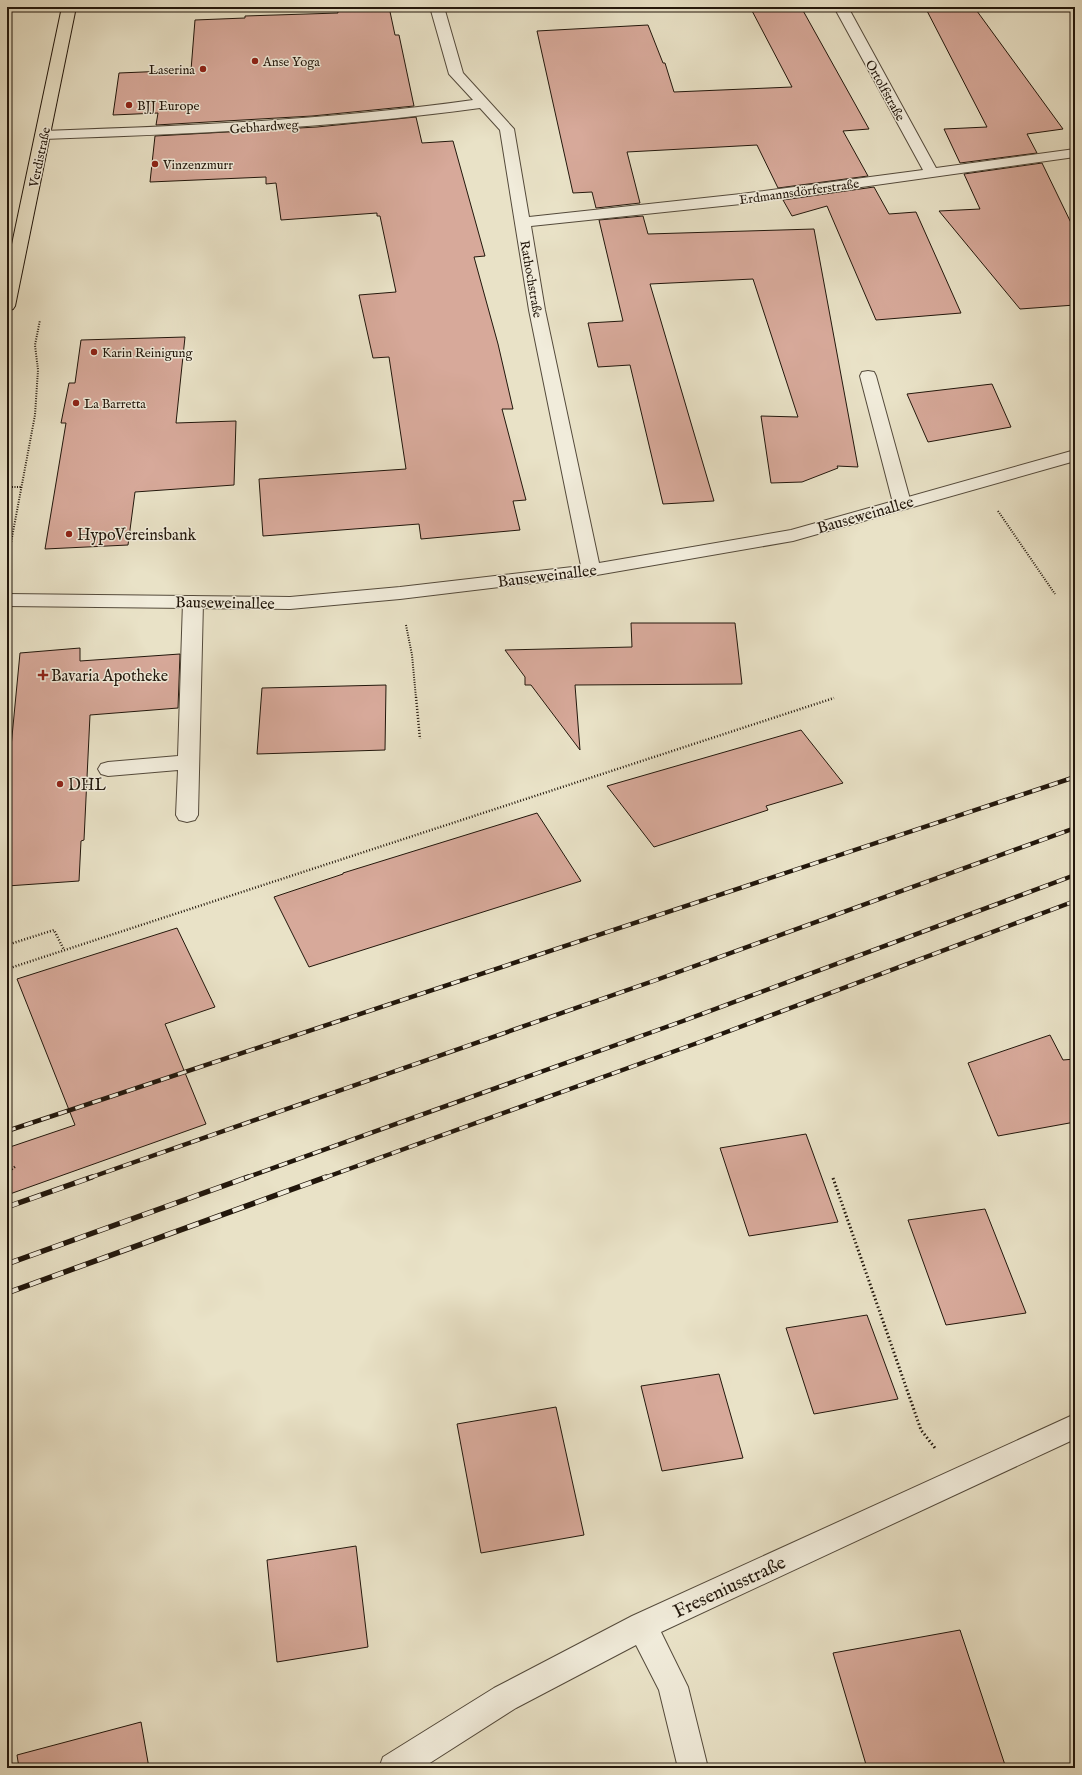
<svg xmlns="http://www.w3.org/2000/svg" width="1082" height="1775" viewBox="0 0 1082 1775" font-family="'IM FELL English',serif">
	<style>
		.building { fill: #d7a99a; stroke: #22170c }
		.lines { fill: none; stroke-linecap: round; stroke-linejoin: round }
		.service-casing { stroke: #544a3b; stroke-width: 2 }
		.minor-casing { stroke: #544a3b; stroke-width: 2 }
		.primary-casing { stroke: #22170c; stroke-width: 2 }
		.path-far2 { stroke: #22170c; stroke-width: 2; stroke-dasharray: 1 1.5; stroke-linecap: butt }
		.path-far1 { stroke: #22170c; stroke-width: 2.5; stroke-dasharray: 1 2; stroke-linecap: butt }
		.path { stroke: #22170c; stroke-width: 3; stroke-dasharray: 1.5 2.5; stroke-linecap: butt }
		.service { fill: #f1ecdb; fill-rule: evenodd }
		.minor { fill: #f1ecdb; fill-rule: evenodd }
		.primary { fill: #e9e2c7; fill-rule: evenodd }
		.rail-far1-casing { stroke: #22170c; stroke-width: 4.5 }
		.rail-casing { stroke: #22170c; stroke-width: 5.5 }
		.rail-far1 { stroke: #f1ecdb; stroke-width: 3; stroke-dasharray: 9; stroke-linecap: butt }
		.rail { stroke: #f1ecdb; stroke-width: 4; stroke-dasharray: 12; stroke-linecap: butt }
		.poi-dot { fill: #8f2418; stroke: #f1ecdb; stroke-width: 1.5 }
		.labels { text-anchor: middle; stroke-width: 3; stroke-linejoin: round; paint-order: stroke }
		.far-poi-label { font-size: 13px; fill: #22170c; stroke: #f1ecdb; text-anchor: start }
		.far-street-label { font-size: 13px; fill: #22170c; stroke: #f1ecdb }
		.street-label { font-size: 16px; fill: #22170c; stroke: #f1ecdb }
		.poi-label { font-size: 16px; fill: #22170c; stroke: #f1ecdb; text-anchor: start }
		.near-street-label { font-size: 19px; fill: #22170c; stroke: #f1ecdb }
	</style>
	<rect width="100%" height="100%" fill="#e9e2c7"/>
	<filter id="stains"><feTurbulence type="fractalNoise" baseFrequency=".005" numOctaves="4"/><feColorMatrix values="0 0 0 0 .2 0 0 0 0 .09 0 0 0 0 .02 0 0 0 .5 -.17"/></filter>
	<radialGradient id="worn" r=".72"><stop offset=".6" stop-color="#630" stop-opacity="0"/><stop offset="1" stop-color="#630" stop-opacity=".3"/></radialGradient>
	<path class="building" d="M 337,7 L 389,7 L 395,35 L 399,35 L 414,106 L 312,116 L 156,125 L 158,113 L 113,115 L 119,73 L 191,70 L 195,20 L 245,18 L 245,16 L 338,13 Z
		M 750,7 L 801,7 L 869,129 L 843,131 L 868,176 L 778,188 L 757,145 L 627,152 L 640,203 L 596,208 L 592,192 L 573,193 L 537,31 L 648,25 L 663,63 L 665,63 L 674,92 L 792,87 Z
		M 925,7 L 974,7 L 1063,129 L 1027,134 L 1037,153 L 960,163 L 944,129 L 987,127 Z
		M 416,117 L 422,143 L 453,141 L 485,256 L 474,257 L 498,344 L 513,409 L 502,409 L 526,500 L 513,501 L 520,530 L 421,539 L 419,524 L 263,536 L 259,479 L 406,469 L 389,357 L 373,358 L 359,295 L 396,292 L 380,216 L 377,216 L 377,213 L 281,220 L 276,183 L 266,184 L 266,177 L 150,182 L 155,136 L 317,127 Z
		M 1042,163 L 1075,231 L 1075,305 L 1020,309 L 939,211 L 980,209 L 964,174 Z
		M 874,187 L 889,214 L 916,212 L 961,313 L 876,320 L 827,206 L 792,216 L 783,200 Z
		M 643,216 L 648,234 L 814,229 L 858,467 L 837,466 L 838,468 L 802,482 L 771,483 L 761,416 L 798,417 L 753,279 L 650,284 L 714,501 L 663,504 L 630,365 L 598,367 L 588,323 L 623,321 L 599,220 Z
		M 185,337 L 176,423 L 236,421 L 234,485 L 135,492 L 128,545 L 45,549 L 66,423 L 61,423 L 69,383 L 75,383 L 81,340 Z
		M 992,384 L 1011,427 L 928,442 L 907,394 Z
		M 631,623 L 735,623 L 742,684 L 575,685 L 580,750 L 531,685 L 525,685 L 525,677 L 505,650 L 632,647 Z
		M 80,648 L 80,661 L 180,654 L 178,708 L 90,715 L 84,840 L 81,841 L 79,881 L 7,886 L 7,789 L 20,653 Z
		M 386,685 L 385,750 L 257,754 L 262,688 Z
		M 801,730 L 843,783 L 766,806 L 768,810 L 654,847 L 607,786 Z
		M 537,813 L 581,881 L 309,967 L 274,897 L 343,874 L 343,873 Z
		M 177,928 L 215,1007 L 165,1024 L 206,1124 L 7,1195 L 7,1148 L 75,1125 L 17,979 Z
		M 1050,1035 L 1063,1060 L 1075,1059 L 1075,1122 L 998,1136 L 968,1063 Z
		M 806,1134 L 838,1222 L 749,1236 L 720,1148 Z
		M 985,1209 L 1026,1313 L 946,1325 L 908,1220 Z
		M 867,1315 L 898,1399 L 814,1414 L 786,1328 Z
		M 719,1374 L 743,1458 L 662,1471 L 641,1386 Z
		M 556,1407 L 584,1535 L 481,1553 L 457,1424 Z
		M 356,1546 L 368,1647 L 277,1662 L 267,1560 Z
		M 960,1630 L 1006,1768 L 867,1768 L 833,1653 Z
		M 141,1722 L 149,1768 L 19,1768 L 17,1755 Z"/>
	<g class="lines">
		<g class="service-casing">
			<path id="service" d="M 868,371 L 874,372 L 876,376 L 911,503 L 908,507 L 902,508 L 896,507 L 893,503 L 860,376 L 862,372 Z
				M 193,596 L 200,598 L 203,602 L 198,815 L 195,820 L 187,822 L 179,820 L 176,815 L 178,770 L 108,776 L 101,774 L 98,769 L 101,764 L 108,762 L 178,756 L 183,602 L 186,598 Z"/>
		</g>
		<g class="minor-casing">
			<path id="minor" d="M 430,7 L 444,7 L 463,73 L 514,129 L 529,217 L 741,194 L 923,170 L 834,7 L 848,7 L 936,168 L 1075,149 L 1075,157 L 741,204 L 531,226 L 545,310 L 599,563 L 791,530 L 1075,450 L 1075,461 L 793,541 L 591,576 L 400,599 L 290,609 L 7,606 L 7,594 L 290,597 L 400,587 L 581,566 L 529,310 L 500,130 L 480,108 C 335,128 190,134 44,139 L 39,138 L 37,135 L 39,132 L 44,131 C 187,126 330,120 473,100 L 449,74 Z
				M 1075,1414 L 1075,1439 L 661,1632 L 688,1687 L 708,1768 L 678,1768 L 659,1690 L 636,1645 L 516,1708 L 422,1768 L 379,1768 L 383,1757 L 494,1688 L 632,1616 Z"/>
		</g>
		<g class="primary-casing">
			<path id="primary" d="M 62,7 L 76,7 L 15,306 L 13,309 L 7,311 L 7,268 Z"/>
		</g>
		<path class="path-far2" d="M 7,487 L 22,487
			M 998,511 L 1055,594
			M 7,564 L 35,415 L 38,370 L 35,345 L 40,320
			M 406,625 L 412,655 L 416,698"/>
		<path class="path-far1" d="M 416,697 L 420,739
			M 7,945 L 54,930 L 64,950
			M 7,969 L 834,698
			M 7,1173 L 16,1166"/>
		<path class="path" d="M 833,1178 L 921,1430 L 935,1448"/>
		<use href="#service" class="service"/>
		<use href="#minor" class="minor"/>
		<use href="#primary" class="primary"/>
		<g class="rail-far1-casing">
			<path id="rail-far1" d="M 7,1131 L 1075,777
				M 89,1178 L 659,979 L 1075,828
				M 245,1178 L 683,1021 L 1075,875
				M 324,1178 L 700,1042 L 1075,901"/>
		</g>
		<g class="rail-casing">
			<path id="rail" d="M 7,1207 L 92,1177
				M 7,1264 L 248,1177
				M 7,1293 L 326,1177"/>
		</g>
		<use href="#rail-far1" class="rail-far1"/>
		<use href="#rail" class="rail"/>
	</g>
	<g class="poi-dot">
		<circle cx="255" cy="61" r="4"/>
		<circle cx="203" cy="69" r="4"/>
		<circle cx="129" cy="105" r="4"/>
		<circle cx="155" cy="164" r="4"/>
		<circle cx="94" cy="352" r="4"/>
		<circle cx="76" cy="403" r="4"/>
		<circle cx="69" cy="534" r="4"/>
		<path d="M41 669h4v4h4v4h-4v4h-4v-4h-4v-4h4z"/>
		<circle cx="60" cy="784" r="4"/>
	</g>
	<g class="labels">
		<g class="far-poi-label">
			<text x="263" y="66">Anse Yoga</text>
			<text x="195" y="74" text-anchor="end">Laserina</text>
			<text x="137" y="110">BJJ Europe</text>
			<text x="163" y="169">Vinzenzmurr</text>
			<text x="102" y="357">Karin Reinigung</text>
			<text x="84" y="408">La Barretta</text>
		</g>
		<g class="far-street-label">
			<text transform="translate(886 90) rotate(61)" y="5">Ortolfstraße</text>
			<text transform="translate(264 126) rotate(-4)" y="5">Gebhardweg</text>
			<text transform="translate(39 157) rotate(-78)" y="5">Verdistraße</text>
			<text transform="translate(799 191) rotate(-8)" y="5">Erdmannsdörferstraße</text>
			<text transform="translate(532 279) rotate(80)" y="5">Rathochstraße</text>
		</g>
		<g class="street-label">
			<text transform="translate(865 514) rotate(-16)" y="6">Bauseweinallee</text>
			<text transform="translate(547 575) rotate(-7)" y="6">Bauseweinallee</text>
			<text transform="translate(225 602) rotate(1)" y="6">Bauseweinallee</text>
		</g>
		<g class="poi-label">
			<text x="77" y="540">HypoVereinsbank</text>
			<text x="51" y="681">Bavaria Apotheke</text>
			<text x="68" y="790">DHL</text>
		</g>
		<g class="near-street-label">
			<text transform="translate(729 1586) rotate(-25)" y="7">Freseniusstraße</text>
		</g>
	</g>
	<rect width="1082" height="1775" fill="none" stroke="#e9e2c7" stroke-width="24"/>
	<rect x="8" y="8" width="1066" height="1759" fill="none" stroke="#22170c" stroke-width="2"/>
	<rect x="12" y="12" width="1058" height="1751" fill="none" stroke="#22170c"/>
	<rect width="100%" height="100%" filter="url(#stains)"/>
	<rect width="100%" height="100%" fill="url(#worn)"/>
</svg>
